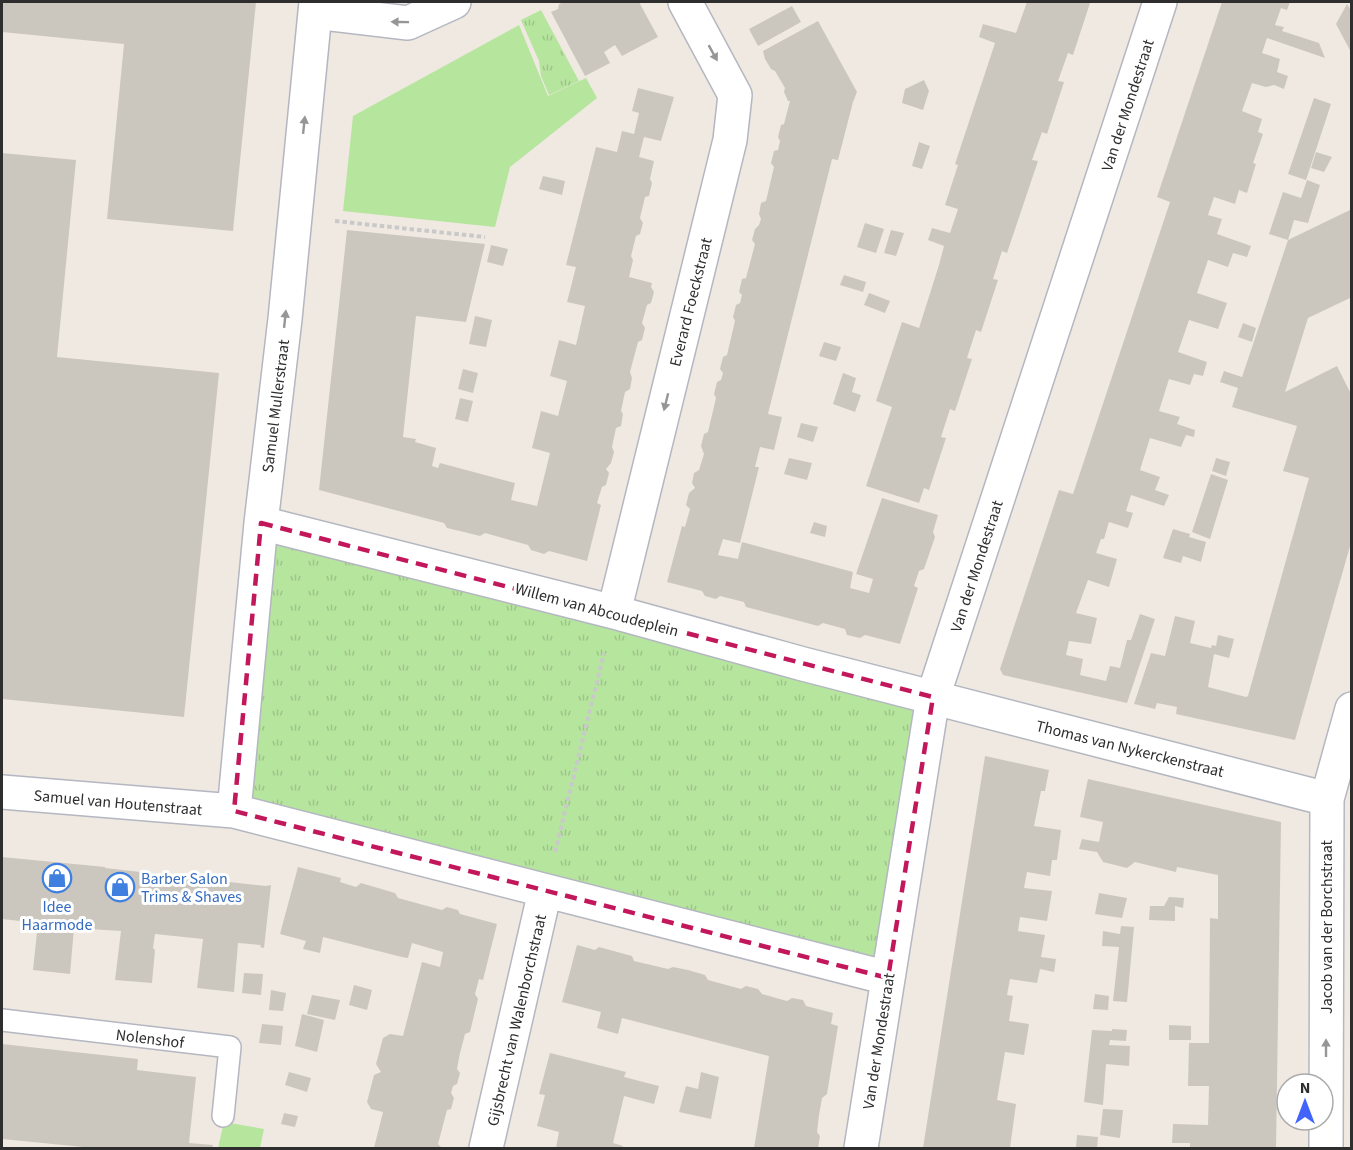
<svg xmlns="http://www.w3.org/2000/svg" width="1353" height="1150" viewBox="0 0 1353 1150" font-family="'Source Sans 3',sans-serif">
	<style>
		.grass { fill: #b6e59e }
		.park { fill: url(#park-tufts) }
		.building { fill: #cbc7bf }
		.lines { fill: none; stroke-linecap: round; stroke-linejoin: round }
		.service-casing { stroke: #b4b7c1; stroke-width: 24 }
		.minor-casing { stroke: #b4b7c1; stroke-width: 36 }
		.path { stroke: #c9c9c9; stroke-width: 4; stroke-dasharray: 4.5 3; stroke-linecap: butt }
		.service { stroke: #fff; stroke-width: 21 }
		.minor { stroke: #fff; stroke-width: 33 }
		.oneway { fill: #969696 }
		.marked { fill: none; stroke: #c2185b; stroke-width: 4.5; stroke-dasharray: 12 8; stroke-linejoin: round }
		.labels { text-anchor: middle; stroke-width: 6; stroke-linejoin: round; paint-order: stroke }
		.street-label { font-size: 16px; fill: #2e2e2e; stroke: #fff }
		.shop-label { font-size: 16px; fill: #366cbe; stroke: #fff; text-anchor: start }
	</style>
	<defs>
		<pattern id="park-tufts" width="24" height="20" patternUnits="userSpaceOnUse" patternTransform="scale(1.5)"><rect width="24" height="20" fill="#b6e59e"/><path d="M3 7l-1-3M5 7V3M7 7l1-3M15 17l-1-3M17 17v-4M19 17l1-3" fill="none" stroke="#9dc588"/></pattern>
	</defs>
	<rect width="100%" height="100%" fill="#efe9e1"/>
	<path class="grass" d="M 519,25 L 548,96 L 586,78 L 597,98 L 510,167 L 495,227 L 343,211 L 353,116 Z
		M 224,1122 L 264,1129 L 260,1148 L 218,1148 Z"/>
	<path class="park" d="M 541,10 L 579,81 L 549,95 L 541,76 L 539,61 L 521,20 Z
		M 261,523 L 933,697 L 888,978 L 234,811 Z"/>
	<path class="building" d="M 2,2 L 256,2 L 233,231 L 107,219 L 124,44 L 2,32 Z
		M 564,2 L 639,2 L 658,37 L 622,56 L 615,45 L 604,52 L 610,63 L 585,76 L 551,12 L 558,9 L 559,4 Z
		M 1027,2 L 1086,2 L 1090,3 L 1073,55 L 1068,53 L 1058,81 L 1064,82 L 1047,134 L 1042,132 L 1032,160 L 1038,161 L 1007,253 L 1002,251 L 993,279 L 998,280 L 981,332 L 976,330 L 967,358 L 972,359 L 955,411 L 950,409 L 941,437 L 946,438 L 929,490 L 924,488 L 919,503 L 866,486 L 892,407 L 876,401 L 902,322 L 919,328 L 939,265 L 944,246 L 928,240 L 932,228 L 950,233 L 958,209 L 945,205 L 958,165 L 955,164 L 995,43 L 979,37 L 983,24 L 1016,33 Z
		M 1222,2 L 1290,2 L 1287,10 L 1281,8 L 1275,25 L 1284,27 L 1282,31 L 1319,43 L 1325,58 L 1267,38 L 1262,53 L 1280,59 L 1277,72 L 1288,76 L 1284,89 L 1274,85 L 1266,87 L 1252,83 L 1242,111 L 1262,119 L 1258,132 L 1263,134 L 1253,163 L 1256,164 L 1247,193 L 1239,190 L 1235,204 L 1214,197 L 1208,215 L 1222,219 L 1217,234 L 1251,246 L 1247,257 L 1233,253 L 1228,267 L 1208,260 L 1197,293 L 1227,303 L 1218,329 L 1189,320 L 1178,352 L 1207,362 L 1203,376 L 1194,374 L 1190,385 L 1169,379 L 1159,411 L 1180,417 L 1177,424 L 1195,430 L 1194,437 L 1186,435 L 1181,447 L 1150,438 L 1140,470 L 1160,477 L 1155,490 L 1169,495 L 1164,506 L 1131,495 L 1126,511 L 1133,513 L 1128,528 L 1109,522 L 1104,539 L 1101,539 L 1096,553 L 1117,559 L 1109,587 L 1088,580 L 1076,613 L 1097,618 L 1091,644 L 1069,641 L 1066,655 L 1083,659 L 1080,675 L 1106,681 L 1110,666 L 1120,668 L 1127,640 L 1131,640 L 1140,614 L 1155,619 L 1127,703 L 1003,675 L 1000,669 L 1059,490 L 1073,494 L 1170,202 L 1157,197 Z
		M 1347,4 L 1352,12 L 1352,54 L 1336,24 Z
		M 792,6 L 801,22 L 758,46 L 749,29 Z
		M 818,21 L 857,92 L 853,102 L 838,160 L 832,159 L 768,414 L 782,417 L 774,450 L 760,447 L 755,467 L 759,467 L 740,543 L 723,539 L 718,555 L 738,559 L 742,542 L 853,572 L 850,588 L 869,593 L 873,579 L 856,574 L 882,498 L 938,515 L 933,532 L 935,537 L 924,569 L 919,571 L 914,586 L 918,588 L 900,644 L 865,635 L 860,638 L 847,635 L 845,629 L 823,623 L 818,626 L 803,622 L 746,607 L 744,602 L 720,596 L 716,599 L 705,596 L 702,591 L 667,582 L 682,526 L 685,527 L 690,509 L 686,505 L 689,493 L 695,488 L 692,483 L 694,473 L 699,470 L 704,454 L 701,446 L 704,434 L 708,432 L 716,398 L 714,394 L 717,382 L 721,380 L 723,373 L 720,369 L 723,357 L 727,355 L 735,321 L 733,317 L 736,305 L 740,303 L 742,295 L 739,292 L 742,279 L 746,278 L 755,244 L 752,240 L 755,229 L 759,225 L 761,219 L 759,214 L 761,203 L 766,201 L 774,167 L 771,163 L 774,151 L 778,150 L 780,141 L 778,137 L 781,125 L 784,124 L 790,101 L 788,101 L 784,92 L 785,88 L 775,71 L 771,69 L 765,59 L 763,51 Z
		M 924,80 L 929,91 L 923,110 L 902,103 L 905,89 Z
		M 638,88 L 674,97 L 661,141 L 644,137 L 639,157 L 654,161 L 650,179 L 652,183 L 649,196 L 645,197 L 640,218 L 643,223 L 640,234 L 636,236 L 631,256 L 633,260 L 629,277 L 652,283 L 651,287 L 654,292 L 651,303 L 647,305 L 642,323 L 645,328 L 642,340 L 638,342 L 630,372 L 632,378 L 630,389 L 625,392 L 621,411 L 623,414 L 621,426 L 616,428 L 612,447 L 614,452 L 611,463 L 606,469 L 609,473 L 606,485 L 602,487 L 597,503 L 601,505 L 587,561 L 549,551 L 544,554 L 531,550 L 528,545 L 485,533 L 480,536 L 464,532 L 447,528 L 444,523 L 319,490 L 347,230 L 485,244 L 466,322 L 416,316 L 403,437 L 416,439 L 415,442 L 436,448 L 432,466 L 438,468 L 440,463 L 515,483 L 511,500 L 537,506 L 550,453 L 532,448 L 541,411 L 558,416 L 567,381 L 550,376 L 559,340 L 576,345 L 585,306 L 567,302 L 576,267 L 566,265 L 596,147 L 617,152 L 622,131 L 634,134 L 639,113 L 632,111 Z
		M 1314,98 L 1331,104 L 1306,180 L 1288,174 Z
		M 919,142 L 930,146 L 922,169 L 912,166 Z
		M 1316,152 L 1332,157 L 1324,172 L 1311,168 Z
		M 2,153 L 76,160 L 57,357 L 219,373 L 184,717 L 2,699 Z
		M 543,176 L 565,181 L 562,195 L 539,189 Z
		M 1307,180 L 1320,185 L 1308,223 L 1294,220 L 1288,240 L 1269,234 L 1283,192 L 1301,198 Z
		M 1352,209 L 1352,297 L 1308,318 L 1285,392 L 1337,366 L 1350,392 L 1352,391 L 1352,539 L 1295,740 L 1176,714 L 1177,707 L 1157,703 L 1155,709 L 1134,704 L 1151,653 L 1165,656 L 1175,616 L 1195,621 L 1190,643 L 1211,648 L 1212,645 L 1216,646 L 1218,635 L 1234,639 L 1229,658 L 1214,654 L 1208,687 L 1246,697 L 1248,696 L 1309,478 L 1283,471 L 1297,426 L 1232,407 L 1238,388 L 1220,382 L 1224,371 L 1242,377 L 1288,240 Z
		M 865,223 L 884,229 L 876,253 L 857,247 Z
		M 891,230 L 904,233 L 896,256 L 884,253 Z
		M 491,245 L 508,249 L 503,266 L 487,262 Z
		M 844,275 L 866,282 L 863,292 L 840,285 Z
		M 869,293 L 890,301 L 885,313 L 864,305 Z
		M 475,316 L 492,320 L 486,347 L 469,344 Z
		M 1243,323 L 1256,328 L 1252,342 L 1238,337 Z
		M 824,342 L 841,347 L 836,361 L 819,356 Z
		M 463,369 L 478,373 L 473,393 L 458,389 Z
		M 843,373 L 856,378 L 852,392 L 861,395 L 855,412 L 833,404 Z
		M 460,398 L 473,401 L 468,422 L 455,419 Z
		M 801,423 L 818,427 L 813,442 L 797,437 Z
		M 789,458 L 812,463 L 807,480 L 784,474 Z
		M 1216,458 L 1230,462 L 1226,476 L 1212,471 Z
		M 1211,474 L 1228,480 L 1210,539 L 1192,532 Z
		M 814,522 L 827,526 L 825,537 L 810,533 Z
		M 1173,529 L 1190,534 L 1189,537 L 1206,542 L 1201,562 L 1183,556 L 1181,563 L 1163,558 Z
		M 985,756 L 1049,770 L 1045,791 L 1041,791 L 1034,826 L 1061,830 L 1057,860 L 1052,860 L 1050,876 L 1027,872 L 1024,888 L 1052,891 L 1047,921 L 1020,917 L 1018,931 L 1045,935 L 1041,957 L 1056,959 L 1054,972 L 1040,969 L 1037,983 L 1010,979 L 1007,995 L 1013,996 L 1009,1021 L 1029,1024 L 1024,1055 L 1005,1052 L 997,1100 L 1016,1104 L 1010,1148 L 923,1148 Z
		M 1088,779 L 1281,822 L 1276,1148 L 1190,1148 L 1190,1143 L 1172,1143 L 1173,1124 L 1208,1125 L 1209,1086 L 1188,1086 L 1189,1043 L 1209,1043 L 1210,918 L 1218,919 L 1218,875 L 1177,867 L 1176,872 L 1135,862 L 1127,868 L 1103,862 L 1097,852 L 1079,849 L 1082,839 L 1099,842 L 1103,822 L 1080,817 Z
		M 2,857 L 105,867 L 105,868 L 266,886 L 271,885 L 264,948 L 260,947 L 261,945 L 238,943 L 234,992 L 197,988 L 203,939 L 155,934 L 153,948 L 155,950 L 152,983 L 115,980 L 121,931 L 74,928 L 70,974 L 33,970 L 38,923 L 2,919 Z
		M 298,867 L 341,878 L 340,882 L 356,887 L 361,883 L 395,893 L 398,898 L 442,910 L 447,907 L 458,910 L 460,914 L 497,924 L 483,980 L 479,979 L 475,994 L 478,999 L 470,1032 L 465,1034 L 460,1053 L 457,1069 L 460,1073 L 457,1084 L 453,1086 L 451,1093 L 454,1098 L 451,1109 L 447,1110 L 438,1144 L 442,1148 L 374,1148 L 383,1112 L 371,1109 L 367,1102 L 374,1075 L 381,1072 L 376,1064 L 383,1038 L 390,1034 L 403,1036 L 422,962 L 440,967 L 443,952 L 412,943 L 408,958 L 402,957 L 323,937 L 320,953 L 303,949 L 306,941 L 280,934 Z
		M 1099,893 L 1127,898 L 1122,918 L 1095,914 Z
		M 1169,897 L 1184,898 L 1183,908 L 1175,906 L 1175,921 L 1149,920 L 1150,906 L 1164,906 Z
		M 1121,926 L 1134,927 L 1127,1002 L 1113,1001 L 1119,947 L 1102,946 L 1103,931 L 1120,934 Z
		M 577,945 L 595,950 L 599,947 L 632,956 L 634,961 L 668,969 L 673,967 L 688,970 L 705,975 L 708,980 L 741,989 L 746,986 L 758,989 L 762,994 L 787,1001 L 792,998 L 803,1000 L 806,1006 L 833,1013 L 831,1024 L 838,1026 L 827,1094 L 822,1098 L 819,1115 L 817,1132 L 820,1136 L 818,1148 L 754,1148 L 769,1056 L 622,1018 L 618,1034 L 597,1028 L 601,1012 L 562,1002 Z
		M 244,973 L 263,974 L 261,995 L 242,993 Z
		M 354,985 L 372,990 L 367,1010 L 349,1005 Z
		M 271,990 L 286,993 L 283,1011 L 269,1010 Z
		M 1095,994 L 1109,996 L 1108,1010 L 1093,1009 Z
		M 312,995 L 340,1000 L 335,1020 L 307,1014 Z
		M 302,1014 L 324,1020 L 317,1052 L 295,1046 Z
		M 262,1024 L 283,1026 L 281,1045 L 259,1043 Z
		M 1169,1025 L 1191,1026 L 1191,1040 L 1169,1040 Z
		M 1112,1029 L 1127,1030 L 1126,1041 L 1110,1040 L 1109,1045 L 1130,1046 L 1129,1066 L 1106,1064 L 1103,1105 L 1084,1102 L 1092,1030 L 1112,1031 Z
		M 2,1044 L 138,1059 L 137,1070 L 196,1077 L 189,1143 L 213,1145 L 212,1148 L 93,1148 L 2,1139 Z
		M 550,1053 L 626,1072 L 624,1077 L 659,1086 L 654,1104 L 624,1096 L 613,1143 L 623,1146 L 622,1148 L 556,1148 L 559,1132 L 537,1126 L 545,1095 L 539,1094 Z
		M 289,1072 L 311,1078 L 307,1092 L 285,1085 Z
		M 701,1072 L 719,1077 L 711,1119 L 679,1112 L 686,1086 L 698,1089 Z
		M 1103,1109 L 1123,1110 L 1120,1138 L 1100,1135 Z
		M 284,1113 L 298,1116 L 295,1127 L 281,1124 Z
		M 1077,1135 L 1098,1137 L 1097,1148 L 1076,1148 Z"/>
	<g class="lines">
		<g class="service-casing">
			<path id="service" d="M 2,1020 L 230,1047 L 223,1116"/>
		</g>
		<g class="minor-casing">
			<path id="minor" d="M 315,12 L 408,23 L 454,2
				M 261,523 L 614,612 L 803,664 L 1327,799
				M 614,612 L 730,140 L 735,95 L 685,2
				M 2,792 L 234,811 L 888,978
				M 234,811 L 261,523 L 285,319 L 316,2
				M 486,1148 L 545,891
				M 861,1148 L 933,697 L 1160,2
				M 1326,1148 L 1327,799 L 1352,709"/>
		</g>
		<path class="path" d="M 335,221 L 485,237
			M 555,852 L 604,653"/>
		<use href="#service" class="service"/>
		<use href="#minor" class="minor"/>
	</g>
	<defs><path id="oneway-solid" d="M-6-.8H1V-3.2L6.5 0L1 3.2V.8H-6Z" transform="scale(1.5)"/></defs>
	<g class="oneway">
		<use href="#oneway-solid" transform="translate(400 22) rotate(-179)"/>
		<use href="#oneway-solid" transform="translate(713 53) rotate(61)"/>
		<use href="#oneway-solid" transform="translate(304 125) rotate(-84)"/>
		<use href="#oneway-solid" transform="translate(285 319) rotate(-84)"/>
		<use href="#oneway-solid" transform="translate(666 402) rotate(104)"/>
		<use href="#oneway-solid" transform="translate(1326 1048) rotate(-90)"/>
	</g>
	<path class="marked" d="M 261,523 L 933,697 L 888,978 L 234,811 Z"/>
	<defs>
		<g id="shop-ring" transform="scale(1.5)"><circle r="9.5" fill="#fff" stroke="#3f7fe0" stroke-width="1.5"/><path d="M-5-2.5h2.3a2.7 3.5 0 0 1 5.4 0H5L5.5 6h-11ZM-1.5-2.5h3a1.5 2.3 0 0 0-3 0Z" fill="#3f7fe0"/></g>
	</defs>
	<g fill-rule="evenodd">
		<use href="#shop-ring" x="57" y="878"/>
		<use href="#shop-ring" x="120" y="887"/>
	</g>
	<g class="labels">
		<g class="street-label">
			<text transform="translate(1127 105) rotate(-72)" y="6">Van der Mondestraat</text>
			<text transform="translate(690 302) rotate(-76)" y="6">Everard Foeckstraat</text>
			<text transform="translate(275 406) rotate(-83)" y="6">Samuel Mullerstraat</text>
			<text transform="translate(976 566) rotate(-72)" y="6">Van der Mondestraat</text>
			<text transform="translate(597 609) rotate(15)" y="6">Willem van Abcoudeplein</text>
			<text transform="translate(1130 748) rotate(14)" y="6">Thomas van Nykerckenstraat</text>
			<text transform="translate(118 802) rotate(5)" y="6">Samuel van Houtenstraat</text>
			<text transform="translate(1326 927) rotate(-90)" y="6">Jacob van der Borchstraat</text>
			<text transform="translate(516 1020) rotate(-77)" y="6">Gijsbrecht van Walenborchstraat</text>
			<text transform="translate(150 1038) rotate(7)" y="6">Nolenshof</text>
			<text transform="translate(878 1041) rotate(-81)" y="6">Van der Mondestraat</text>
		</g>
		<g class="shop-label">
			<text x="141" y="884">Barber Salon<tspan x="141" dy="18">Trims &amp; Shaves</tspan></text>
			<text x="57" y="912" text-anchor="middle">Idee<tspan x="57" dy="18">Haarmode</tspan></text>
		</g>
	</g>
	<rect width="1353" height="1150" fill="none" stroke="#2e2e2e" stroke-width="6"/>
	<g transform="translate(1305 1102)"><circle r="28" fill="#ffffff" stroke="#ababab" stroke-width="1.5"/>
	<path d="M0-4.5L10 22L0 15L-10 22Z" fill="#4264fb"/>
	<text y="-9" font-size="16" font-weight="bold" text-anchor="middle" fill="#2e2e2e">N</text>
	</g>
</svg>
